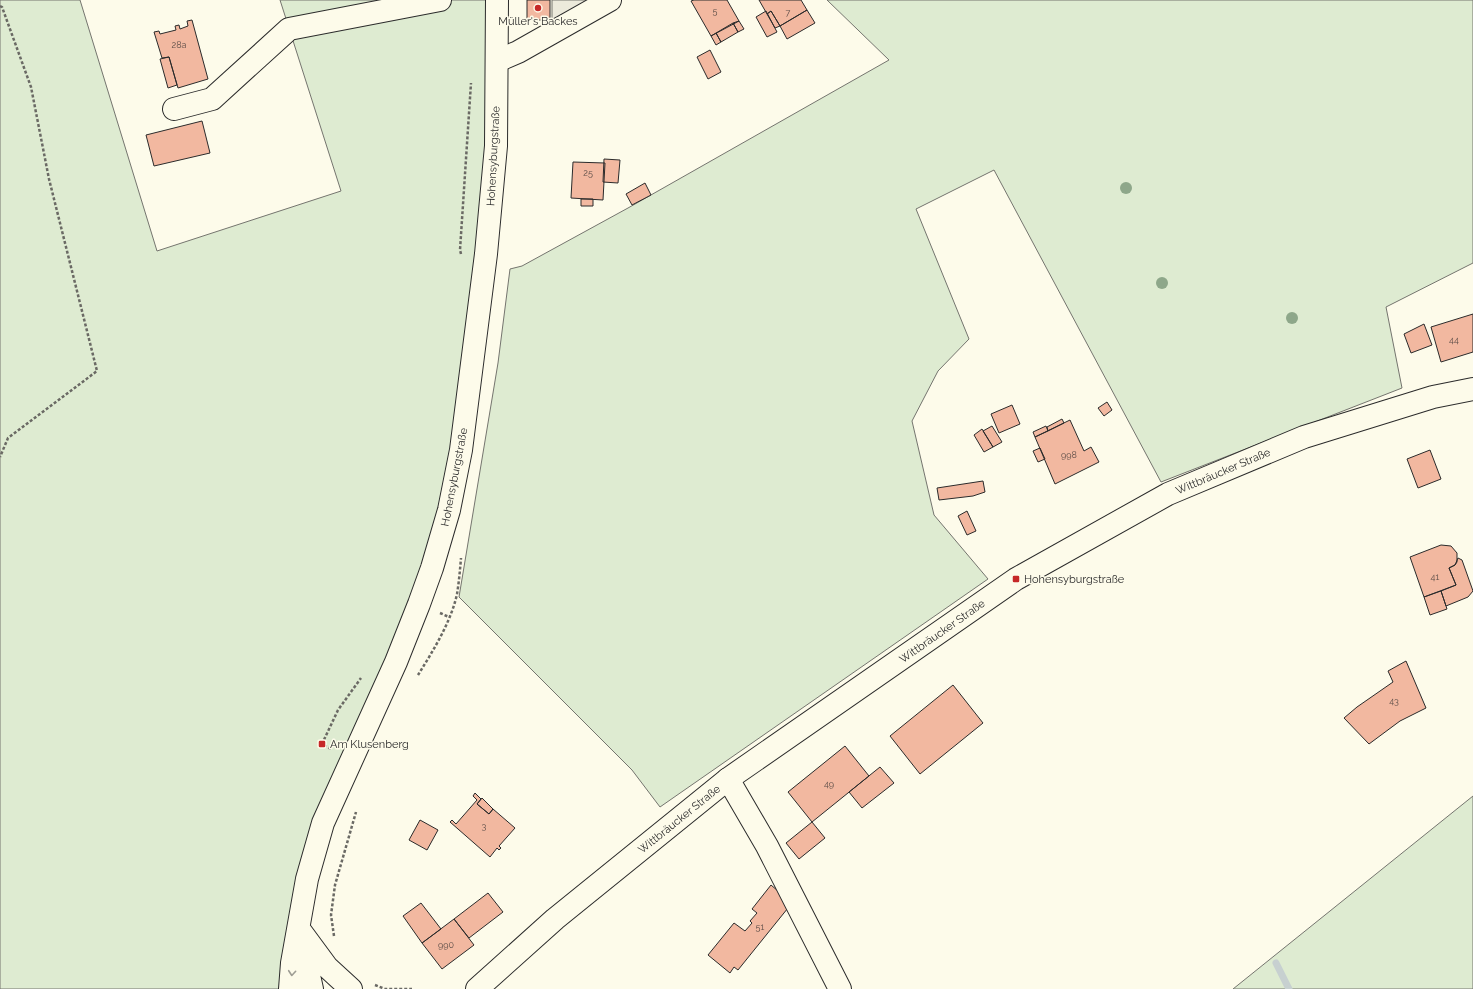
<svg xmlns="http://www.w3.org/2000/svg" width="1473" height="989" viewBox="0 0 1473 989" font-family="Raleway,sans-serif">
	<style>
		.green { fill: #deebd1; stroke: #74746e }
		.parking { fill: #eceadb; stroke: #74746e }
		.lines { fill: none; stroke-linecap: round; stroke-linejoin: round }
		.stream { stroke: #c7d0d0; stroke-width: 7 }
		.building { fill: #f2b8a0; stroke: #2b2b2b }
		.minor-casing { stroke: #2b2b2b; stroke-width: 24 }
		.major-casing { stroke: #2b2b2b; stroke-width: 24 }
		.path { stroke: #6a6964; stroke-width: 2.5; stroke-dasharray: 3 2; stroke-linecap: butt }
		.minor { stroke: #fdfbea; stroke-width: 22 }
		.major { stroke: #fdfbea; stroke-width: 22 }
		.tree { fill: #8ea78a }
		.oneway { stroke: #9e9d94 }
		.poi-dot { fill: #c62828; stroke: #fdfbea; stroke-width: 1.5 }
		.labels { text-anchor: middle; stroke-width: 3; stroke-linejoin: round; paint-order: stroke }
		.number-label { font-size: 9px; fill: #5d4e48 }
		.poi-label { font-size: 11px; fill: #2b2b2b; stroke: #fdfbea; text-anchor: start }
		.street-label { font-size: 11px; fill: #2b2b2b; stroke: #fdfbea }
	</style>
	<rect width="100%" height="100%" fill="#fdfbea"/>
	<path class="green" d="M 0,0 L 80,0 L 157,251 L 341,191 L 280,0 L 497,0 L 497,61 L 449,510 L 307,879 L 312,989 L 0,989 Z
		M 827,0 L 1473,0 L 1473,263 L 1386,307 L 1402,388 L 1161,482 L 994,170 L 916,209 L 969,339 L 938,371 L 912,421 L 934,515 L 988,579 L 660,807 L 632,770 L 459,597 L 498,363 L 510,269 L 522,266 L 628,208 L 889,60 Z
		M 1473,796 L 1473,989 L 1233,989 Z"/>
	<path class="parking" d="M 552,0 L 592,0 L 552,23 Z"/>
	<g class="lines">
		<path class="stream" d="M 1276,963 L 1289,989"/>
	</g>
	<path class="building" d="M 527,0 L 550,0 L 550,20 L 527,20 Z
		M 694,0 L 727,0 L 739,21 L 711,36 L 691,1 Z
		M 759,0 L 801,0 L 807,10 L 780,26 L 771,11 L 767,14 Z
		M 807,10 L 815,23 L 787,39 L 780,26 Z
		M 766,11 L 777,32 L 767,37 L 756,17 Z
		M 771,11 L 780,26 L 775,28 L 767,14 Z
		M 192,20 L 208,79 L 178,88 L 169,57 L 162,58 L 154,32 L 159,31 L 160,34 L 176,30 L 175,26 L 179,25 L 180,29 L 188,26 L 187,21 Z
		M 739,21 L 744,29 L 738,32 L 733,23 Z
		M 733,23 L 738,32 L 721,42 L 716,33 Z
		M 716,33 L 721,42 L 716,45 L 711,36 Z
		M 710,50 L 721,72 L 708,79 L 697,57 Z
		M 169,57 L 177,85 L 168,88 L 160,59 Z
		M 202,121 L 210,153 L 154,166 L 146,135 Z
		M 604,159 L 620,160 L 618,183 L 603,182 Z
		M 573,162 L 605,163 L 603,200 L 571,198 Z
		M 645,183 L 651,195 L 632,205 L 626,194 Z
		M 581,199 L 593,199 L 593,206 L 581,206 Z
		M 1473,314 L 1473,352 L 1441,362 L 1431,327 Z
		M 1424,324 L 1432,345 L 1411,353 L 1404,334 Z
		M 1107,402 L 1112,410 L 1104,416 L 1098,408 Z
		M 1012,405 L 1020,424 L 999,433 L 991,414 Z
		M 1062,419 L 1064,423 L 1048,431 L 1047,427 Z
		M 1070,420 L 1084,451 L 1091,447 L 1099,462 L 1055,484 L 1035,437 Z
		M 992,426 L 1002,442 L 993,447 L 983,431 Z
		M 1046,426 L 1048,431 L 1035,437 L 1033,432 Z
		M 982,429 L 993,447 L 984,452 L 974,435 Z
		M 1040,448 L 1045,459 L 1038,462 L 1033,451 Z
		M 1430,450 L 1441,479 L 1418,488 L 1407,459 Z
		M 983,481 L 985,492 L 973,496 L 939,500 L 937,488 Z
		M 967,511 L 976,531 L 967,535 L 958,516 Z
		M 1441,545 L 1451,546 L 1457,553 L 1457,562 L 1455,565 L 1449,568 L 1456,585 L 1424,597 L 1410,557 Z
		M 1458,558 L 1462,560 L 1473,591 L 1468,597 L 1446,606 L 1441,591 L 1456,585 L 1449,568 L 1455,565 Z
		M 1441,591 L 1447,609 L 1430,615 L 1424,597 Z
		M 1406,661 L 1426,708 L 1400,721 L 1369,744 L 1344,718 L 1357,707 L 1393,682 L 1388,671 Z
		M 953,685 L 983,723 L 920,774 L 890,736 Z
		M 845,746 L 869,776 L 812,822 L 788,792 Z
		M 880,767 L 894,783 L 862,808 L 849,792 Z
		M 475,793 L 481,799 L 477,804 L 489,814 L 493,809 L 515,828 L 499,846 L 501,848 L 499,850 L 497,848 L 490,857 L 450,822 L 452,820 L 456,824 L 477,800 L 473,796 Z
		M 482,798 L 493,809 L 489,814 L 477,804 Z
		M 420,820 L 438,830 L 427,850 L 409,840 Z
		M 812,822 L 825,838 L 799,859 L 786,843 Z
		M 771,885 L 792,903 L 738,970 L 734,967 L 730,973 L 708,955 L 734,923 L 745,931 L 752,923 L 750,921 L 757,913 L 752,909 Z
		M 488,893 L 503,912 L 469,938 L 454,919 Z
		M 421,903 L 441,929 L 422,943 L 403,916 Z
		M 454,919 L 474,945 L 442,969 L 422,943 Z"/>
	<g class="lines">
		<g class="minor-casing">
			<path id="minor" d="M 497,61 L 518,52 L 610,0
				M 174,109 L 212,99 L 289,29 L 440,0
				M 728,779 L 767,846 L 840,989"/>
		</g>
		<g class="major-casing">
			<path id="major" d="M 299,929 L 327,967 L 351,989
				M 301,939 L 312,989
				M 290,989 L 292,963 L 307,879 L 323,823 L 396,662 L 419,604 L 432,568 L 449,510 L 461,450 L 486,254 L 496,146 L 497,0
				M 477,989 L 555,919 L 728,779 L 1016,579 L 1168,494 L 1304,437 L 1433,397 L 1473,389"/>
		</g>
		<path class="path" d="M 0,6 L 2,7 L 31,87 L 49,179 L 97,371 L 8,438 L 0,457
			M 461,254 L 460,250 L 471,83
			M 440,613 L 449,617
			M 418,675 C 433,651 451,622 457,594 C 459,582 460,570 461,558
			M 331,749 L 322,744 L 338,710 L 361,678
			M 334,936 L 331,915 L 335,885 L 356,812
			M 375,985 L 385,989 L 412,989"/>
		<use href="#minor" class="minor"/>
		<use href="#major" class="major"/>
	</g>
	<g class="tree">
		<circle cx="1126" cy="188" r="6"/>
		<circle cx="1162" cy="283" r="6"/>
		<circle cx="1292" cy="318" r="6"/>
	</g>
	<defs><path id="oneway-chevron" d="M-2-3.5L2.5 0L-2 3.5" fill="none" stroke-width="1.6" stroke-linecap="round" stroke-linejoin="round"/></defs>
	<use class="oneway" href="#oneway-chevron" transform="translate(292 973) rotate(95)"/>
	<g class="poi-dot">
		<circle cx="538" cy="8" r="4"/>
		<rect x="1012" y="575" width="8" height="8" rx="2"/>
		<rect x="318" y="740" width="8" height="8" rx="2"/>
	</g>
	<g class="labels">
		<g class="number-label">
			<text x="715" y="14">5</text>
			<text x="788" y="16">7</text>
			<text x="179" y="48">28a</text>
			<text x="588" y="176">25</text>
			<text x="1454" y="343">44</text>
			<text x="1069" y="458">998</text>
			<text x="1435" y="580">41</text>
			<text x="1394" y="704">43</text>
			<text x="829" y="787">49</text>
			<text x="484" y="829">3</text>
			<text x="760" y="930">51</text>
			<text x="446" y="948">990</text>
		</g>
		<g class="poi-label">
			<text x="538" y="25" text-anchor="middle">Müller's Backes</text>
			<text x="1024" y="583">Hohensyburgstraße</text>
			<text x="330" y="748">Am Klusenberg</text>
		</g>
		<g class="street-label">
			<text transform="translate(493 156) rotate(-87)" y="4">Hohensyburgstraße</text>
			<text transform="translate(1223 471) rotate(-23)" y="4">Wittbräucker Straße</text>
			<text transform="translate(454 477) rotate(-79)" y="4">Hohensyburgstraße</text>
			<text transform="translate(942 631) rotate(-35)" y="4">Wittbräucker Straße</text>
			<text transform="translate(679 819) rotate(-39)" y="4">Wittbräucker Straße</text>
		</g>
	</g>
</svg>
